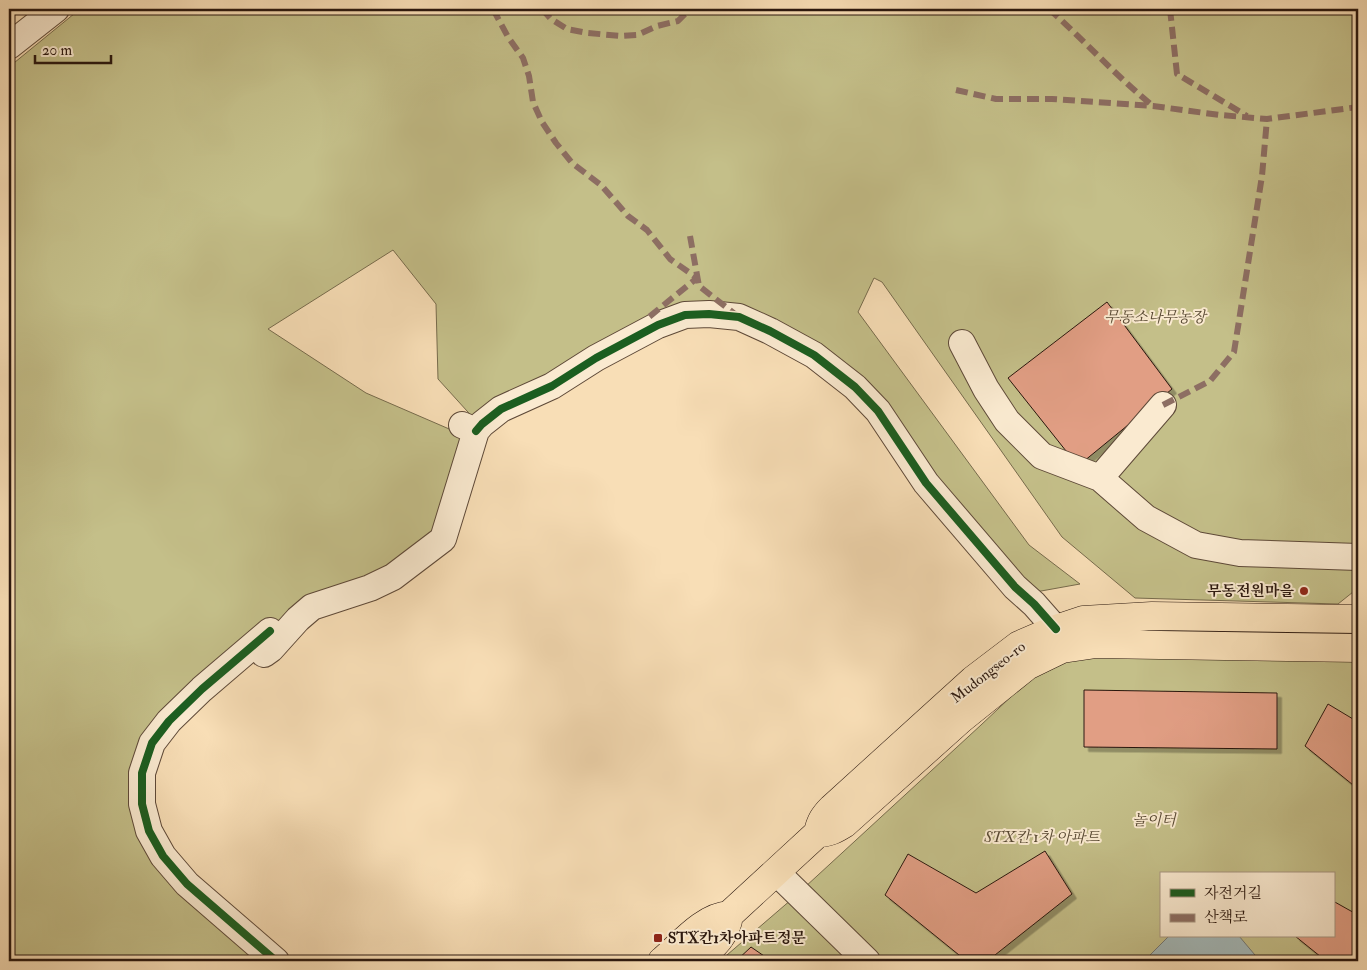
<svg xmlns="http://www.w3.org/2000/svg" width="1367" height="970" viewBox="0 0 1367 970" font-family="'IM FELL Double Pica','Noto Serif KR',serif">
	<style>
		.green { fill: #c4bf89; stroke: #776b4c; fill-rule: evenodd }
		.water { fill: #a3b9ba; stroke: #737875 }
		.building { fill: #e19e84; stroke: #2a170e; filter: url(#shadow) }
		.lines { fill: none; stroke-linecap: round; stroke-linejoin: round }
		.minor-casing { stroke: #5e4938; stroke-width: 28 }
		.major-casing { stroke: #2a170e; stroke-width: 29 }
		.minor { stroke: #faead0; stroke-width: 26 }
		.major { stroke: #f8deb6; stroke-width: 28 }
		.quiet { stroke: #8d6e63; stroke-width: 6; stroke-dasharray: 12 6; stroke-linecap: butt }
		.cycleway-casing { stroke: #faead0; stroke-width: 11 }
		.cycleway { stroke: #1b5e20; stroke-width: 8 }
		.poi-dot { fill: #8f2418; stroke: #faead0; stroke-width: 2 }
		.labels { text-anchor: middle; stroke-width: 4; stroke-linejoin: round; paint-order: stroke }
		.park-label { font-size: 15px; font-style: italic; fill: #584933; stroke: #faead0 }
		.poi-label { font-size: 15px; font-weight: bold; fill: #2a170e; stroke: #faead0; text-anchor: end }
		.street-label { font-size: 15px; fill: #2a170e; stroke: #faead0 }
	</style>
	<defs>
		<filter id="shadow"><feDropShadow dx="4.5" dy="4.5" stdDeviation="0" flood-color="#0004"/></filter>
	</defs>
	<rect width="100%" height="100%" fill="#f8deb6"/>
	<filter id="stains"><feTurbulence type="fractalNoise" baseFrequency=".004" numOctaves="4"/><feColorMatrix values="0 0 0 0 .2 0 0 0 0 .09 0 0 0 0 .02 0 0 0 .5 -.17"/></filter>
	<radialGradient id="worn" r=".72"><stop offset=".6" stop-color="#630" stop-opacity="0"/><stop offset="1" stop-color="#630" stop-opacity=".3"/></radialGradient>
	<path class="green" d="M 80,9 L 1358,9 L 1358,588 L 1338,604 L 1135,598 L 1062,537 L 882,282 L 874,278 L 858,312 L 1029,545 L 1080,584 L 1030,593 L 874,400 L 707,311 L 477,422 L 438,379 L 436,304 L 393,250 L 268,329 L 366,393 L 470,438 L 439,537 L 391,574 L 307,605 L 155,727 L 138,811 L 265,961 L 9,961 L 9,67 Z
		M 1100,654 L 1358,660 L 1358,961 L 720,961 L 792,899 L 981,725 L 1034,675 L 1067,658 ZM 1161,874 L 1333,874 L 1333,936 L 1161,936 Z"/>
	<path class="water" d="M 1169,936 L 1239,936 L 1260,961 L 1144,961 Z"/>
	<path class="building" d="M 1107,302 L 1172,389 L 1078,466 L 1008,378 Z
		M 1084,690 L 1277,693 L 1277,749 L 1084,747 Z
		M 1328,704 L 1358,722 L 1358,789 L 1305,746 Z
		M 1045,851 L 1072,894 L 995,955 L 959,955 L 885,895 L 908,854 L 976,893 Z
		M 1333,901 L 1358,915 L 1358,961 L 1326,961 L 1295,936 L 1333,936 Z
		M 751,947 L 767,958 L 795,961 L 736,961 Z"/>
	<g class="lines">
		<g class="minor-casing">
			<path id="minor" d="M 9,46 L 56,9
				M 962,343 L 986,389 L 1007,421 L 1042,456 L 1100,478 L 1146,518 L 1196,545 L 1240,553 L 1358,557
				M 476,431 L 482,424 L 501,409 L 552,386 L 596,358 L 658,325 L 685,315 L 709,314 L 739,317 L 770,331 L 814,355 L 855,387 L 878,411 L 926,483 L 1015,587 L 1034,604 L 1056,629
				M 1100,478 L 1163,405
				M 270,631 L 202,689 L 169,721 L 152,743 L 142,773 L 142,804 L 149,831 L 163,856 L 187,884 L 276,961
				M 264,654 L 271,649 L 298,619 L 312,607 L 370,588 L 393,577 L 443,539 L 476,431 L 462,425
				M 776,872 L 867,961"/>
		</g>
		<g class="major-casing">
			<path id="major" d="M 818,833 C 829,833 836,829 844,824 L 961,719 L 1027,666 L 1062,649 L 1096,644 L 1358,648
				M 662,961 C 681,945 703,917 729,915 L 818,833 C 820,822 824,816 832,808 L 973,680 L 1019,645 L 1056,629 L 1083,620 L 1152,616 L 1358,619
				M 696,961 C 711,948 727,936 729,915"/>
		</g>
		<use href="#minor" class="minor"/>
		<use href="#major" class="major"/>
		<path class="quiet" d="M 493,9 L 508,37 L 523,58 L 529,76 L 533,102 L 542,122 L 556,143 L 572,163 L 601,185 L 628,216 L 647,230 L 670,259 L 697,278 L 649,317
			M 542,9 L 551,19 L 567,29 L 588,33 L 621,36 L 637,35 L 657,26 L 678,21 L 690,9
			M 1049,9 C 1084,40 1116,76 1153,106
			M 1170,9 L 1177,74 L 1247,116
			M 956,90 L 996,99 L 1052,99 L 1153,106 L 1220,115 L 1267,119 L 1358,107
			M 690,236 L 699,286 L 735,314
			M 1163,405 L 1210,381 L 1234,352 L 1262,176 L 1267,119"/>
		<g class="cycleway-casing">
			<path id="cycleway" d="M 476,431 L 482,424 L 501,409 L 552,386 L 596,358 L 658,325 L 685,315 L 709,314 L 739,317 L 770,331 L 814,355 L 855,387 L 878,411 L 926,483 L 1015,587 L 1034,604 L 1056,629
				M 270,631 L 202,689 L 169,721 L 152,743 L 142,773 L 142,804 L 149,831 L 163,856 L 187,884 L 276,961"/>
		</g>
		<use href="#cycleway" class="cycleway"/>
	</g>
	<g class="poi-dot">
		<circle cx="1304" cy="591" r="5"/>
		<rect x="653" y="933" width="10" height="10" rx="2.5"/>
	</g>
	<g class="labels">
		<g class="park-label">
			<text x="1155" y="322">무동소나무농장</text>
			<text x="1154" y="825">놀이터</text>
			<text x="1042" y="842">STX칸 1차 아파트</text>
		</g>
		<g class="poi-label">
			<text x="1294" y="596">무동전원마을</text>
			<text x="668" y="943" text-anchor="start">STX칸1차아파트정문</text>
		</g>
		<g class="street-label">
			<text transform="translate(988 672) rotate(-38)" y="5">Mudongseo-ro</text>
		</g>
	</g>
	<rect width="1367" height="970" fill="none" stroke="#f8deb6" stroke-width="30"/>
	<rect x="10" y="10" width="1347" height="950" fill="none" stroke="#2a170e" stroke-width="2.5"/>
	<rect x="15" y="15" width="1337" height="940" fill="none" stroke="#2a170e"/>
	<rect x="1160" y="872" width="175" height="65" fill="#faead0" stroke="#a79682"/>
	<rect x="1170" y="889" width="25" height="8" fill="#1b5e20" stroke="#a79682"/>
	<text x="1204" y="898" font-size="15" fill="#2a170e">자전거길</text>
	<rect x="1170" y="914" width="25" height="8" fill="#8d6e63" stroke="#a79682"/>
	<text x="1204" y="922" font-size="15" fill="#2a170e">산책로</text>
	<path d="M35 55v8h76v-8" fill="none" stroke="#2a170e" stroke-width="2.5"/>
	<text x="42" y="55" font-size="15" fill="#2a170e" stroke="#faead0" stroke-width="4" paint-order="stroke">20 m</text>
	<rect width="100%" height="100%" filter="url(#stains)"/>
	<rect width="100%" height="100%" fill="url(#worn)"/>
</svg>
